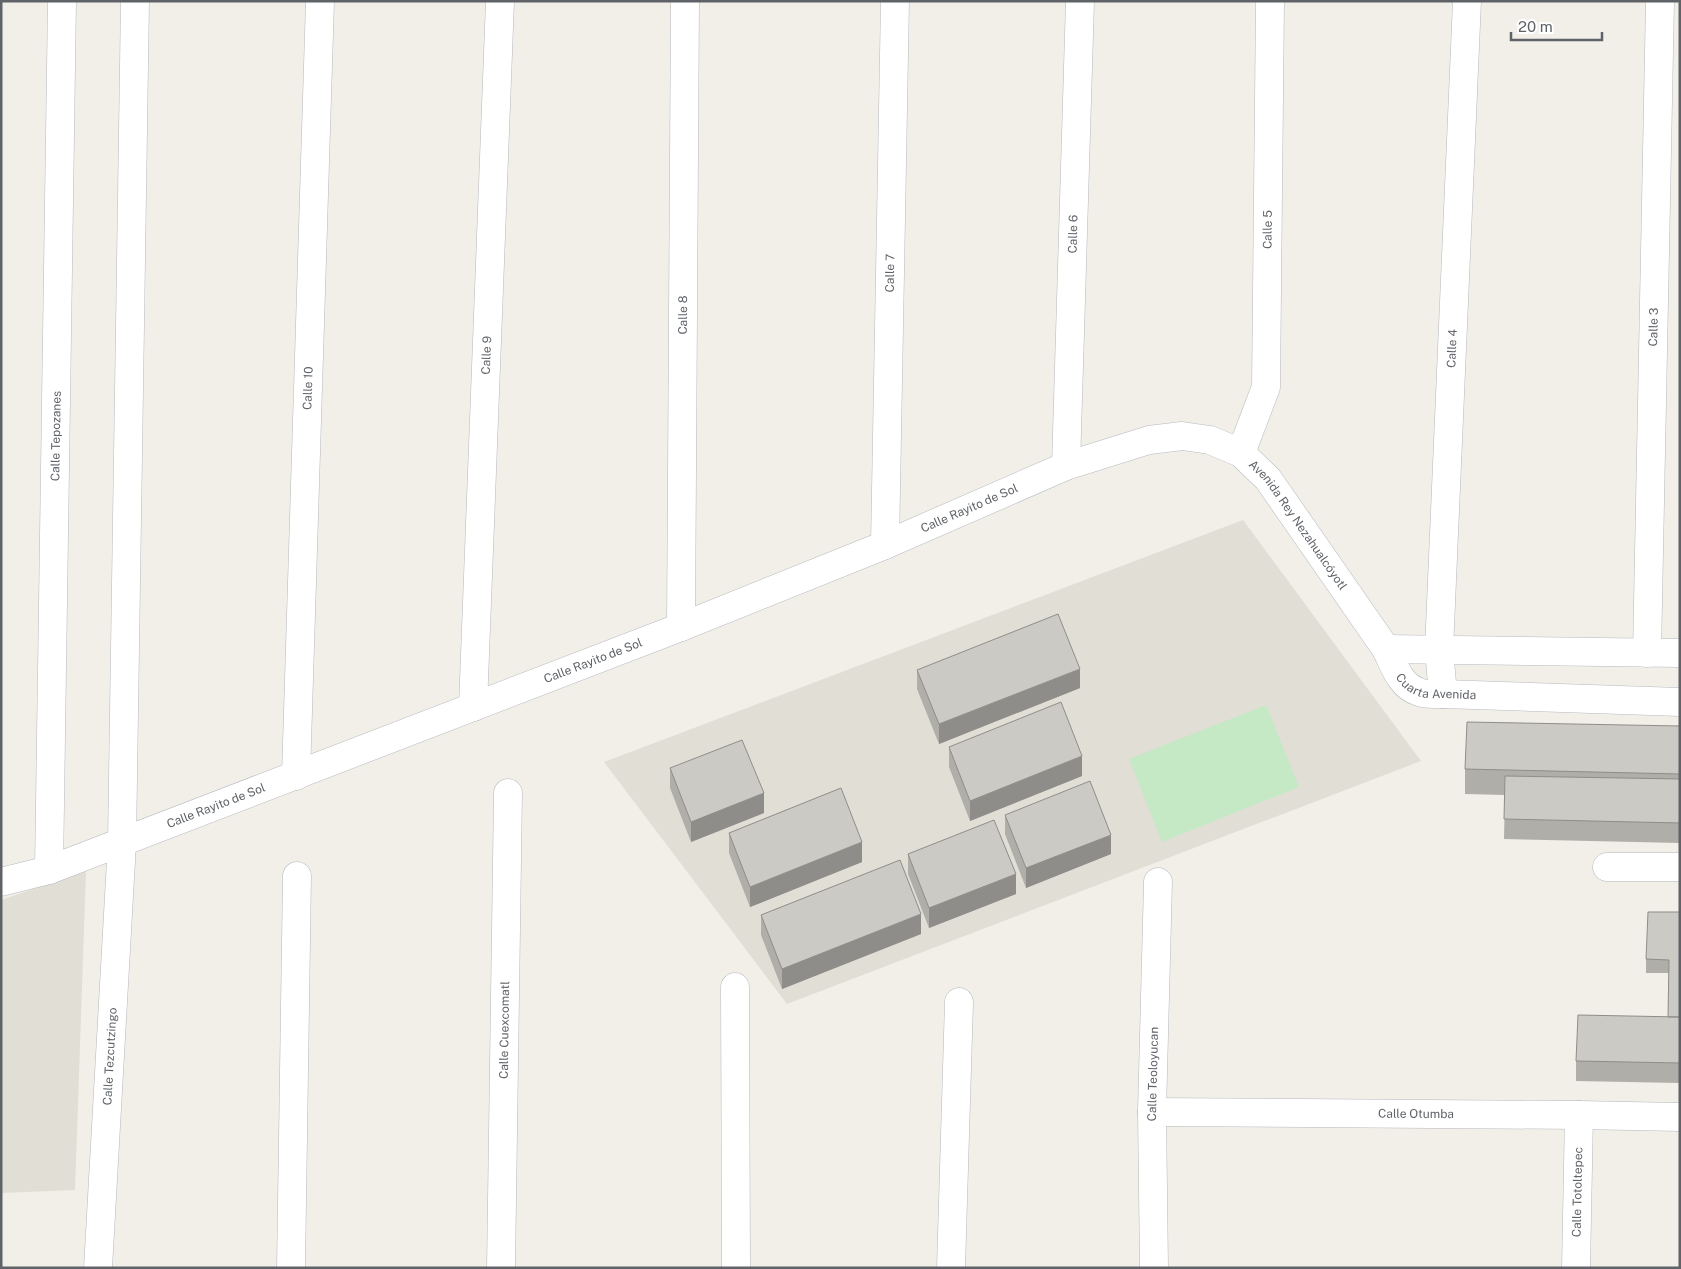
<svg xmlns="http://www.w3.org/2000/svg" width="1681" height="1269" viewBox="0 0 1681 1269" font-family="'Public Sans',sans-serif">
	<style>
		.education { fill: #e1ded6 }
		.green { fill: #c5e8c5 }
		.lines { fill: none; stroke-linecap: round; stroke-linejoin: round }
		.street-casing { stroke: #b5b8bc; stroke-width: 29 }
		.secondary-casing { stroke: #b6babf; stroke-width: 29 }
		.street { stroke: #fff; stroke-width: 28 }
		.secondary { stroke: #fff; stroke-width: 28 }
		.wall { fill: #afaea9 }
		.shaded-wall { fill: #8f8d8a }
		.building { fill: #cccac5; stroke: #8f8d8a }
		.labels { text-anchor: middle; stroke-width: 4.5; stroke-linejoin: round; paint-order: stroke }
		.street-label { font-size: 12px; fill: #5f6368; stroke: #fff }
	</style>
	<rect width="100%" height="100%" fill="#f1efe8"/>
	<path class="education" d="M 1243,520 L 1421,761 L 787,1004 L 604,762 Z
		M 86,871 L 75,1190 L 1,1193 L 1,900 Z"/>
	<path class="green" d="M 1266,705 L 1299,787 L 1162,842 L 1129,759 Z"/>
	<g class="lines">
		<g class="street-casing">
			<g id="street">
				<path id="s1" d="M 1241,453 L 1266,387 L 1270,1"/>
				<path id="s2" d="M 1066,466 L 1080,1"/>
				<path id="s3" d="M 681,627 L 685,1"/>
				<path id="s4" d="M 1647,653 L 1660,1"/>
				<path id="s5" d="M 1443,694 L 1439,650 L 1467,1"/>
				<path id="s6" d="M 473,707 L 500,1"/>
				<path id="s7" d="M 296,776 L 320,1"/>
				<path d="M 1607,867 L 1680,867"/>
				<path d="M 1,882 L 49,870"/>
				<path d="M 735,987 L 736,1268"/>
				<path id="s8" d="M 1152,1112 L 1579,1115 L 1680,1117"/>
				<path id="s9" d="M 98,1268 L 122,843"/>
				<path d="M 291,1268 L 297,876"/>
				<path id="s10" d="M 501,1268 L 508,793"/>
				<path d="M 951,1268 L 959,1002"/>
				<path id="s11" d="M 1154,1268 L 1152,1112 L 1158,882"/>
				<path id="s12" d="M 1576,1268 L 1579,1115"/>
			</g>
		</g>
		<g class="secondary-casing">
			<g id="secondary">
				<path id="s13" d="M 62,1 L 49,870 L 681,627 L 885,545 L 1066,466 L 1149,440 L 1182,436 L 1210,440 L 1241,453 L 1268,479 L 1386,649 C 1394,665 1400,686 1419,692 C 1426,695 1435,694 1443,694 L 1680,702"/>
				<path id="s14" d="M 885,545 L 895,1"/>
				<path d="M 1386,649 L 1680,653"/>
				<path d="M 122,843 L 135,1"/>
			</g>
		</g>
		<use href="#street" class="street"/>
		<use href="#secondary" class="secondary"/>
	</g>
	<path class="wall" d="M 917,670 L 1080,688 L 939,744 L 917,689 Z
		M 1680,726 L 1680,843 L 1504,839 L 1505,795 L 1465,794 L 1465,769 Z
		M 949,747 L 1082,776 L 970,821 L 949,767 Z
		M 670,768 L 764,813 L 691,842 L 670,788 Z
		M 1005,815 L 1111,854 L 1026,888 L 1005,834 Z
		M 729,833 L 862,862 L 750,907 L 729,853 Z
		M 908,854 L 1016,894 L 929,928 L 908,874 Z
		M 1680,912 L 1680,1083 L 1576,1081 L 1576,1061 L 1668,1017 L 1669,973 L 1646,973 L 1646,959 Z
		M 761,915 L 921,934 L 782,989 L 761,935 Z"/>
	<path class="shaded-wall" d="M 1080,669 L 1080,688 L 939,744 L 939,724 Z
		M 1082,756 L 1082,776 L 970,821 L 970,801 Z
		M 764,793 L 764,813 L 691,842 L 691,822 Z
		M 1111,835 L 1111,854 L 1026,888 L 1026,868 Z
		M 862,842 L 862,862 L 750,907 L 750,887 Z
		M 1016,874 L 1016,894 L 929,928 L 929,908 Z
		M 921,914 L 921,934 L 782,989 L 782,969 Z"/>
	<path class="building" d="M 1058,614 L 1080,669 L 939,724 L 917,670 Z
		M 1061,702 L 1082,756 L 970,801 L 949,747 Z
		M 1467,722 L 1680,726 L 1680,774 L 1465,769 Z
		M 742,740 L 764,793 L 691,822 L 670,768 Z
		M 1505,776 L 1680,779 L 1680,823 L 1504,819 Z
		M 1090,781 L 1111,835 L 1026,868 L 1005,815 Z
		M 841,788 L 862,842 L 750,887 L 729,833 Z
		M 994,820 L 1016,874 L 929,908 L 908,854 Z
		M 900,860 L 921,914 L 782,969 L 761,915 Z
		M 1648,912 L 1680,912 L 1680,1017 L 1668,1017 L 1669,960 L 1646,959 Z
		M 1578,1015 L 1680,1017 L 1680,1063 L 1576,1061 Z"/>
	<g class="labels">
		<g class="street-label">
			<text dy="4" stroke="none"><textPath href="#s1" startOffset="228">Calle 5</textPath></text>
			<text dy="4" stroke="none"><textPath href="#s2" startOffset="232">Calle 6</textPath></text>
			<text dy="4" stroke="none"><textPath href="#s14" startOffset="272">Calle 7</textPath></text>
			<text dy="4" stroke="none"><textPath href="#s3" startOffset="312">Calle 8</textPath></text>
			<text dy="4" stroke="none"><textPath href="#s4" startOffset="326">Calle 3</textPath></text>
			<text dy="4" stroke="none"><textPath href="#s5" startOffset="346">Calle 4</textPath></text>
			<text dy="4" stroke="none"><textPath href="#s6" startOffset="352">Calle 9</textPath></text>
			<text dy="4" stroke="none"><textPath href="#s7" startOffset="388">Calle 10</textPath></text>
			<text transform="translate(56 436) rotate(-89)" y="4">Calle Tepozanes</text>
			<text dy="4" stroke="none"><textPath href="#s13" startOffset="1858">Calle Rayito de Sol</textPath></text>
			<text dy="4" stroke="none"><textPath href="#s13" startOffset="2238">Avenida Rey Nezahualcóyotl</textPath></text>
			<text dy="4" stroke="none"><textPath href="#s13" startOffset="1452">Calle Rayito de Sol</textPath></text>
			<text dy="4" stroke="none"><textPath href="#s13" startOffset="2461">Cuarta Avenida</textPath></text>
			<text dy="4" stroke="none"><textPath href="#s13" startOffset="1048">Calle Rayito de Sol</textPath></text>
			<text dy="4" stroke="none"><textPath href="#s10" startOffset="238">Calle Cuexcomatl</textPath></text>
			<text dy="4" stroke="none"><textPath href="#s9" startOffset="212">Calle Tezcutzingo</textPath></text>
			<text dy="4" stroke="none"><textPath href="#s11" startOffset="194">Calle Teoloyucan</textPath></text>
			<text dy="4" stroke="none"><textPath href="#s8" startOffset="264">Calle Otumba</textPath></text>
			<text dy="4" stroke="none"><textPath href="#s12" startOffset="76">Calle Totoltepec</textPath></text>
		</g>
	</g>
	<rect width="1681" height="1269" fill="none" stroke="#5f6368" stroke-width="5"/>
	<path d="M1511 32v8h91v-8" fill="none" stroke="#5f6368" stroke-width="2.5"/>
	<text x="1518" y="32" font-size="15" fill="#5f6368" stroke="#ffffff" stroke-width="4" paint-order="stroke">20 m</text>
</svg>
